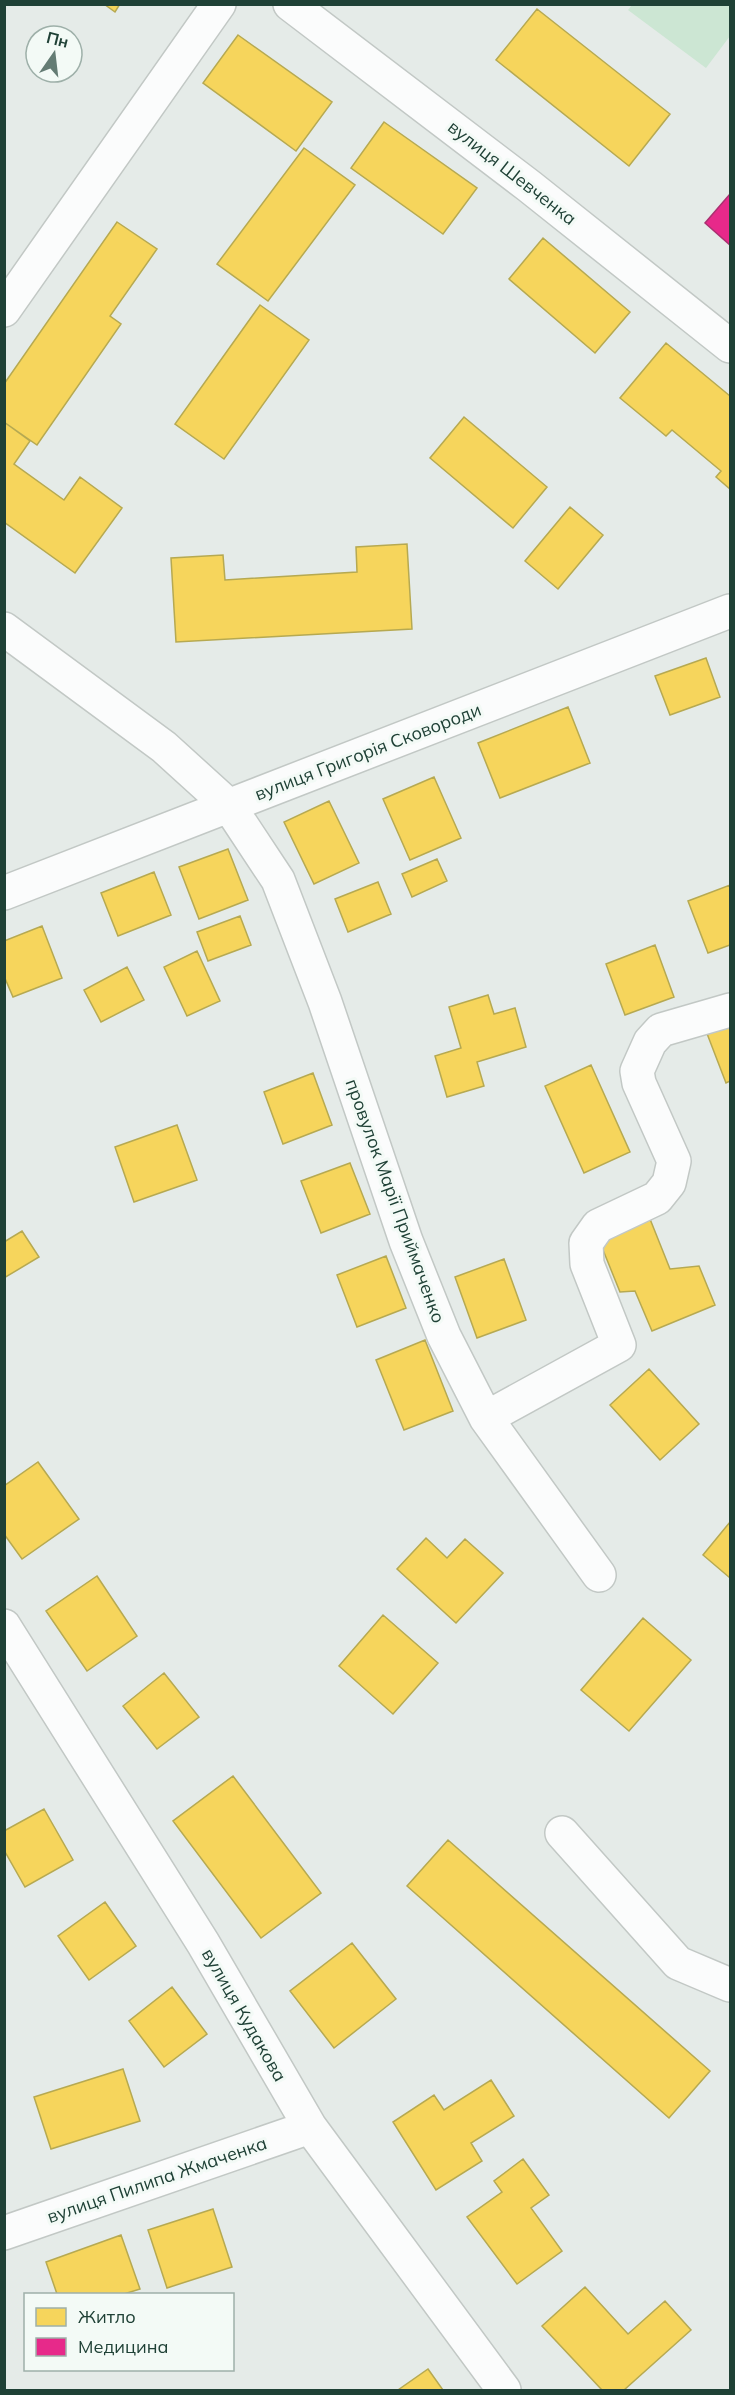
<svg xmlns="http://www.w3.org/2000/svg" width="735" height="2395" viewBox="0 0 735 2395" font-family="Mulish,sans-serif">
	<style>
		.green { fill: #cce6d3 }
		.homes { fill: #f6d55c; stroke: #b6a951; stroke-width: 1.5 }
		.health { fill: #e7298a; stroke: #ab3071; stroke-width: 1.5 }
		.lines { fill: none; stroke-linecap: round; stroke-linejoin: round }
		.minor-casing { stroke: #c2c8c5; stroke-width: 36 }
		.minor { stroke: #fbfcfc; stroke-width: 33 }
		.labels { text-anchor: middle; stroke-width: 6; stroke-linejoin: round; paint-order: stroke }
		.street-label { font-size: 18px; fill: #1f4136; stroke: #f3faf6 }
	</style>
	<rect width="100%" height="100%" fill="#e5ebe8"/>
	<path class="green" d="M 632,5 L 730,5 L 730,36 L 706,68 L 628,10 Z"/>
	<path class="homes" d="M 104,4 L 120,4 L 115,12 Z
		M 537,9 L 670,114 L 629,166 L 496,60 Z
		M 238,35 L 332,102 L 296,151 L 203,83 Z
		M 384,122 L 477,188 L 443,234 L 351,168 Z
		M 304,148 L 355,185 L 268,301 L 217,264 Z
		M 117,222 L 157,249 L 110,316 L 121,324 L 37,445 L 4,422 L 4,384 Z
		M 543,238 L 630,312 L 595,353 L 509,279 Z
		M 260,305 L 309,340 L 224,459 L 175,424 Z
		M 666,343 L 730,396 L 730,489 L 716,477 L 721,471 L 672,430 L 666,436 L 620,398 Z
		M 464,417 L 547,487 L 513,528 L 430,458 Z
		M 4,422 L 30,441 L 14,464 L 64,500 L 80,477 L 122,508 L 75,573 L 4,522 Z
		M 570,507 L 603,535 L 558,589 L 525,561 Z
		M 407,544 L 412,629 L 176,642 L 171,558 L 223,555 L 225,580 L 357,572 L 356,547 Z
		M 706,658 L 720,697 L 670,715 L 655,676 Z
		M 568,707 L 590,763 L 500,798 L 478,743 Z
		M 434,777 L 461,838 L 410,860 L 383,799 Z
		M 329,801 L 359,863 L 314,884 L 284,822 Z
		M 228,849 L 248,900 L 199,919 L 179,867 Z
		M 437,859 L 447,881 L 412,897 L 402,874 Z
		M 154,872 L 171,915 L 118,936 L 101,893 Z
		M 378,882 L 391,914 L 348,932 L 335,899 Z
		M 730,885 L 730,945 L 708,953 L 688,901 Z
		M 240,916 L 251,945 L 208,961 L 197,932 Z
		M 42,926 L 62,978 L 13,997 L 4,976 L 4,941 Z
		M 655,945 L 674,997 L 625,1015 L 606,964 Z
		M 197,951 L 220,1001 L 187,1016 L 164,967 Z
		M 127,967 L 144,1000 L 101,1022 L 84,990 Z
		M 488,995 L 494,1014 L 515,1008 L 526,1047 L 477,1062 L 484,1086 L 447,1097 L 435,1056 L 461,1048 L 449,1007 Z
		M 730,1022 L 730,1081 L 726,1083 L 706,1031 Z
		M 591,1065 L 630,1152 L 584,1173 L 545,1086 Z
		M 313,1073 L 332,1125 L 283,1144 L 264,1092 Z
		M 177,1125 L 197,1180 L 134,1202 L 115,1147 Z
		M 350,1163 L 370,1214 L 321,1233 L 301,1181 Z
		M 650,1219 L 670,1269 L 699,1266 L 715,1305 L 652,1331 L 635,1291 L 620,1292 L 599,1240 Z
		M 22,1231 L 39,1257 L 4,1278 L 4,1242 Z
		M 386,1256 L 406,1308 L 357,1327 L 337,1275 Z
		M 504,1259 L 526,1320 L 477,1338 L 455,1277 Z
		M 425,1340 L 453,1411 L 404,1430 L 376,1360 Z
		M 649,1369 L 699,1424 L 660,1460 L 610,1405 Z
		M 38,1462 L 79,1519 L 22,1559 L 4,1534 L 4,1486 Z
		M 730,1522 L 730,1578 L 703,1555 Z
		M 426,1538 L 447,1558 L 465,1539 L 503,1573 L 456,1623 L 397,1569 Z
		M 97,1576 L 137,1636 L 87,1671 L 46,1611 Z
		M 383,1615 L 438,1663 L 393,1714 L 339,1666 Z
		M 643,1618 L 691,1660 L 629,1731 L 581,1690 Z
		M 164,1673 L 199,1717 L 157,1749 L 123,1706 Z
		M 233,1776 L 321,1893 L 261,1938 L 173,1821 Z
		M 44,1809 L 73,1860 L 25,1887 L 4,1850 L 4,1831 Z
		M 448,1840 L 710,2071 L 669,2118 L 407,1886 Z
		M 105,1902 L 136,1946 L 89,1980 L 58,1936 Z
		M 352,1943 L 396,1999 L 334,2048 L 290,1991 Z
		M 172,1987 L 207,2034 L 164,2067 L 129,2021 Z
		M 123,2069 L 140,2121 L 51,2149 L 34,2097 Z
		M 491,2080 L 514,2116 L 471,2143 L 482,2161 L 436,2190 L 393,2122 L 434,2095 L 444,2110 Z
		M 523,2159 L 549,2195 L 531,2208 L 562,2251 L 517,2284 L 467,2217 L 502,2192 L 494,2181 Z
		M 213,2209 L 232,2267 L 167,2288 L 148,2230 Z
		M 121,2235 L 140,2289 L 124,2294 L 57,2294 L 46,2262 Z
		M 585,2287 L 628,2334 L 665,2301 L 691,2330 L 624,2390 L 602,2390 L 542,2326 Z
		M 428,2369 L 443,2390 L 398,2390 Z"/>
	<path class="health" d="M 730,194 L 730,245 L 705,223 Z"/>
	<g class="lines">
		<g class="minor-casing">
			<path id="minor" d="M 290,4 L 529,186 L 730,346
				M 4,310 L 219,4
				M 4,629 L 164,747 L 229,806 L 278,880 L 325,1002 L 406,1241 L 444,1336 L 486,1418 L 599,1575
				M 4,893 L 730,611
				M 486,1418 L 619,1345 L 587,1264 L 586,1243 L 598,1226 L 657,1198 L 669,1183 L 674,1161 L 639,1083 L 637,1071 L 650,1042 L 661,1030 L 730,1010
				M 4,1626 L 203,1943 L 310,2127 L 504,2390
				M 562,1833 L 678,1963 L 730,1985
				M 4,2233 L 310,2127"/>
		</g>
		<use href="#minor" class="minor"/>
	</g>
	<g class="labels">
		<g class="street-label">
			<text transform="translate(512 173) rotate(38)" y="6">вулиця Шевченка</text>
			<text transform="translate(368 752) rotate(-21)" y="6">вулиця Григорія Сковороди</text>
			<text transform="translate(395 1201) rotate(70)" y="6">провулок Марії Приймаченко</text>
			<text transform="translate(244 2015) rotate(60)" y="6">вулиця Кудакова</text>
			<text transform="translate(157 2180) rotate(-19)" y="6">вулиця Пилипа Жмаченка</text>
		</g>
	</g>
	<rect width="735" height="2395" fill="none" stroke="#1f4136" stroke-width="12"/>
	<rect x="24" y="2293" width="210" height="78" fill="#f3faf6" stroke="#9eb0a9" stroke-width="1.5"/>
	<rect x="36" y="2308" width="30" height="18" fill="#f6d55c" stroke="#9eb0a9" stroke-width="1.5"/>
	<text x="78" y="2323" font-size="18" fill="#1f4136">Житло</text>
	<rect x="36" y="2338" width="30" height="18" fill="#e7298a" stroke="#9eb0a9" stroke-width="1.5"/>
	<text x="78" y="2353" font-size="18" fill="#1f4136">Медицина</text>
	<g transform="translate(54 54) rotate(14)"><circle r="28" fill="#f3faf6" stroke="#9eb0a9" stroke-width="1.5"/>
	<path d="M0-4.5L10 22L0 15L-10 22Z" fill="#647c74"/>
	<text y="-9" font-size="16" font-weight="bold" text-anchor="middle" fill="#1f4136">Пн</text>
	</g>
</svg>
